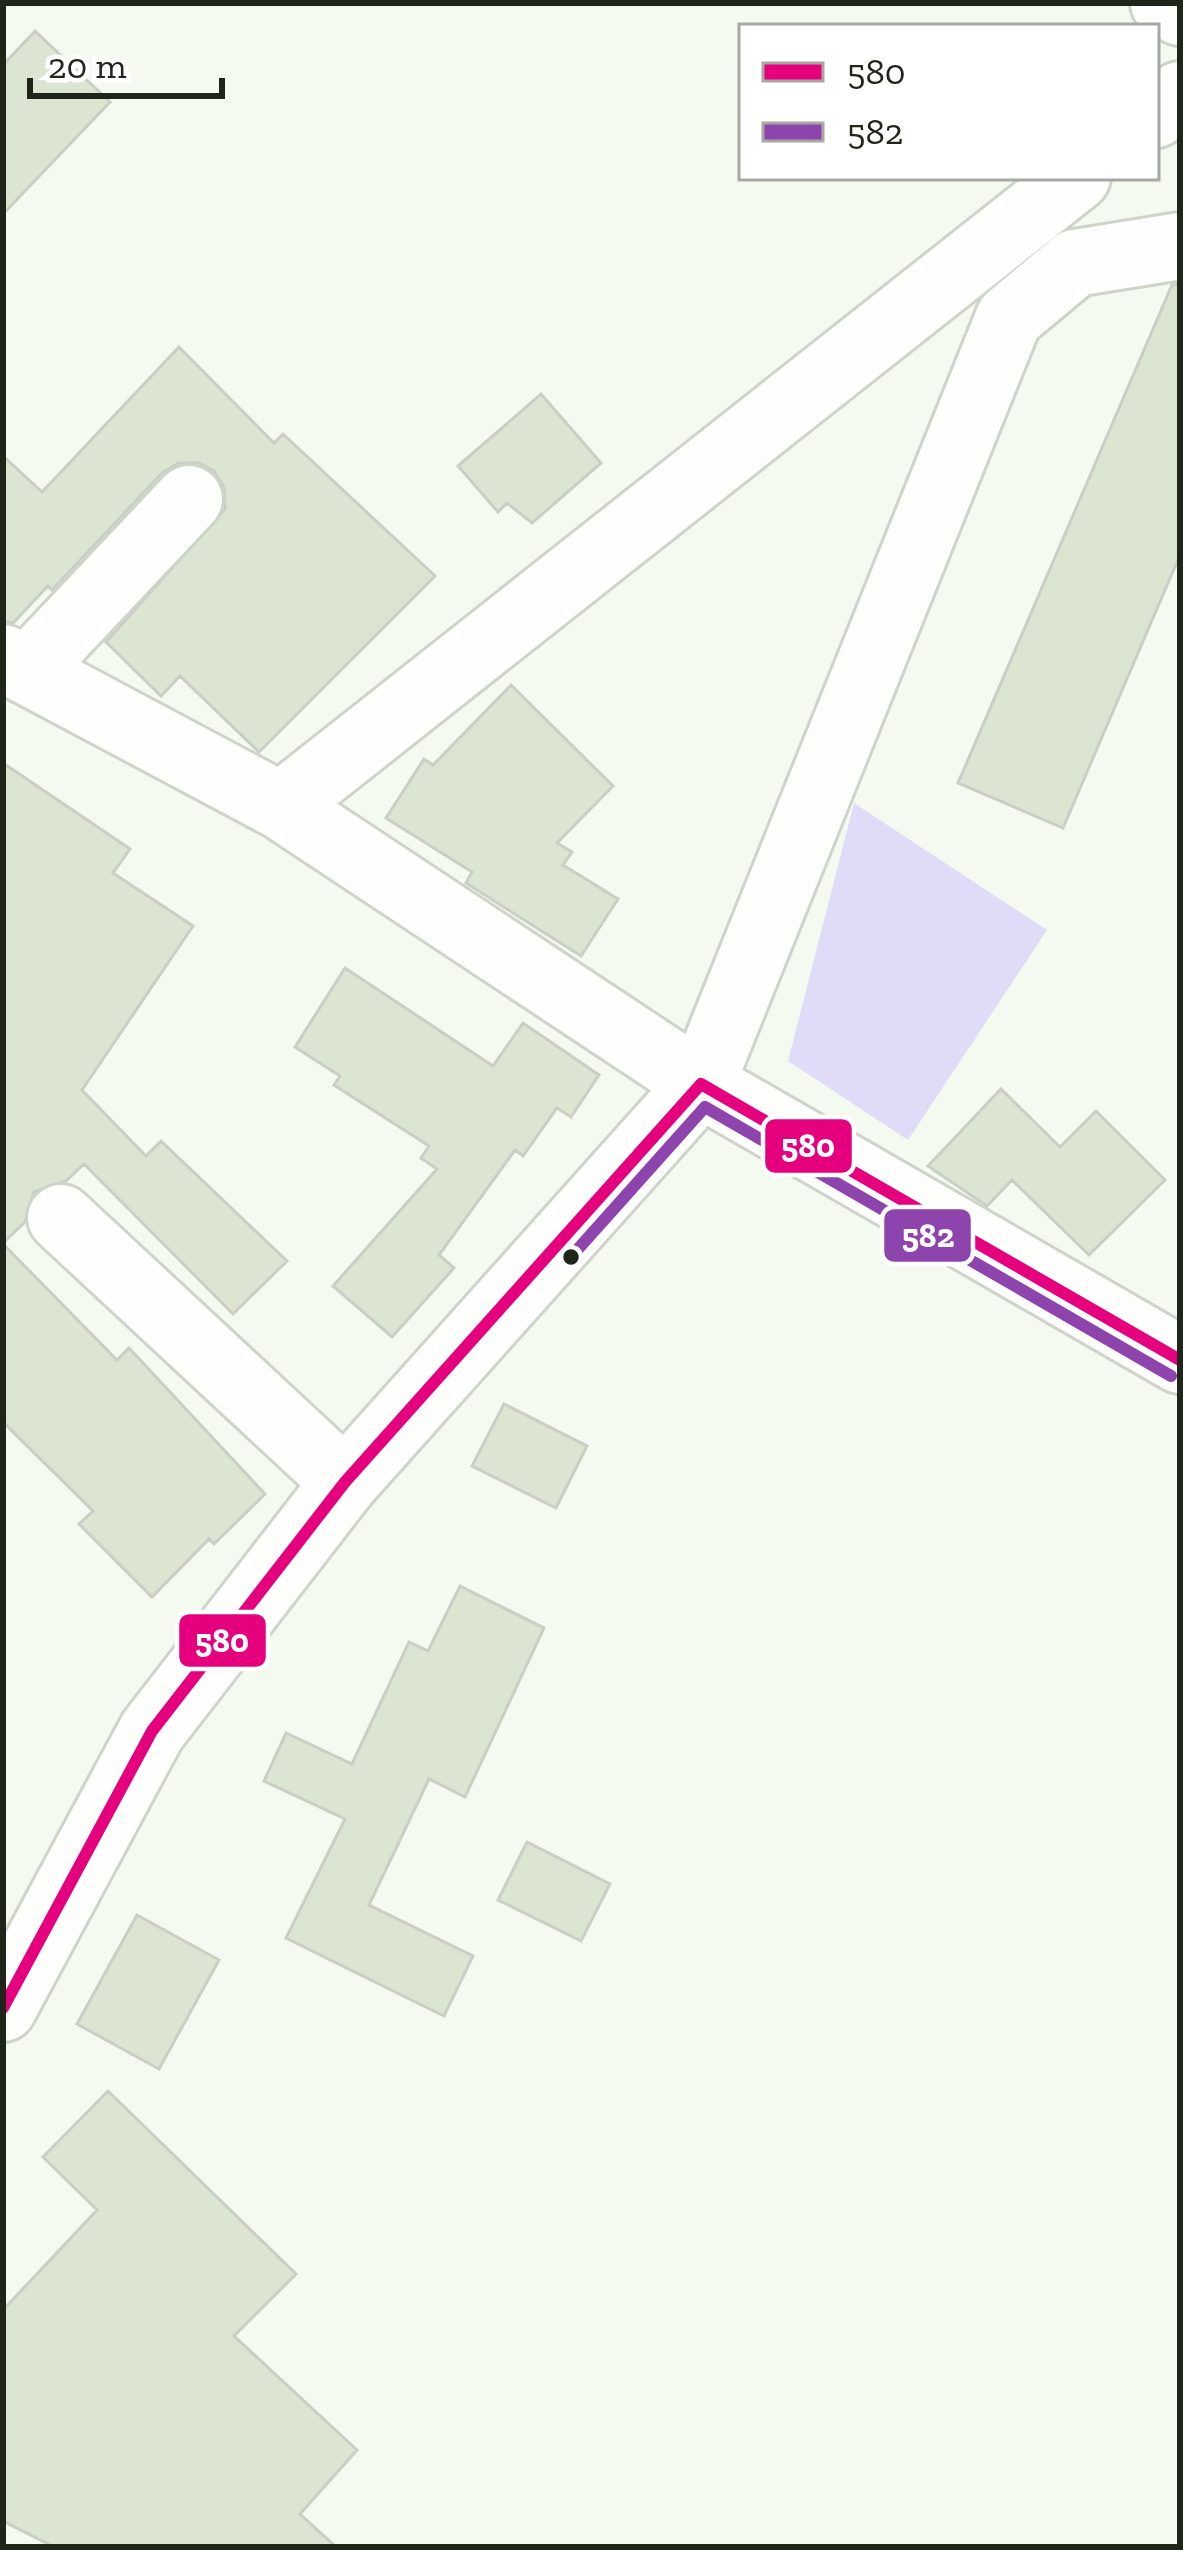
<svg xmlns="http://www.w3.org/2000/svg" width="1183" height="2550" viewBox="0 0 1183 2550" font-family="'Zilla Slab',serif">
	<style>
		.green { fill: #e0dcf8 }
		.building { fill: #dce4d2; stroke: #cacfc5; stroke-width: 3 }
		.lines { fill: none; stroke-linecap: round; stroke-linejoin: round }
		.street-casing { stroke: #cfd4ca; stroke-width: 72 }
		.secondary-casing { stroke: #cfd4ca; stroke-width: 72 }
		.street { stroke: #fefefd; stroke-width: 66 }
		.secondary { stroke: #fefefd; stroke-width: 66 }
		.bus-1-casing { stroke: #fff; stroke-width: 21 }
		.bus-2-casing { stroke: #fff; stroke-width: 21 }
		.bus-1 { stroke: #e5007d; stroke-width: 12 }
		.bus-2 { stroke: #8e44ad; stroke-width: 12 }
		.bus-dot { fill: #20251a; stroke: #fff; stroke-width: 4.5 }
		.line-badge { stroke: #fff; stroke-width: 4.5 }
		.badge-label { font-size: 33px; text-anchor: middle; font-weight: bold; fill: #fff }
	</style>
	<rect width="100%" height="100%" fill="#f5faf0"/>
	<path class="green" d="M 854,803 L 1047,930 L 908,1140 L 788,1061 Z"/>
	<path class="building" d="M 35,31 L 110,102 L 3,214 L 3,65 Z
		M 1180,284 L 1180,555 L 1063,828 L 958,783 L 1172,285 Z
		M 179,347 L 274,443 L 283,434 L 435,576 L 259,752 L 180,676 L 161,696 L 106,642 L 225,509 L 224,487 L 214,471 L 199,463 L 179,463 L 162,473 L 52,590 L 48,586 L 13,623 L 3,621 L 3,456 L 42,492 Z
		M 541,394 L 601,463 L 532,523 L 507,503 L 498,512 L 458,466 Z
		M 511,685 L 613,786 L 557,843 L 572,852 L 563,865 L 618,899 L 581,956 L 466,883 L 472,872 L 386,818 L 424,759 L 433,765 Z
		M 3,763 L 130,849 L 113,873 L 193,926 L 82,1090 L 146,1156 L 161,1141 L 287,1261 L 233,1314 L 84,1164 L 66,1181 L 34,1192 L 25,1222 L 3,1243 Z
		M 345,968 L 493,1066 L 523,1023 L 599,1075 L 571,1117 L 557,1108 L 523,1156 L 515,1150 L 439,1255 L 454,1268 L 392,1337 L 333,1286 L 437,1169 L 421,1158 L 429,1146 L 334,1085 L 340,1076 L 295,1047 Z
		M 1001,1089 L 1060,1147 L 1096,1111 L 1165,1180 L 1089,1255 L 1012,1180 L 987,1206 L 928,1166 Z
		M 3,1244 L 117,1360 L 129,1348 L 265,1494 L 214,1544 L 209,1539 L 152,1597 L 79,1524 L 93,1511 L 3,1422 Z
		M 504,1404 L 587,1446 L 556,1508 L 472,1466 Z
		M 460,1586 L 544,1628 L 465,1797 L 429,1779 L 369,1905 L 473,1956 L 444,2016 L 286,1938 L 345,1819 L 264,1781 L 286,1733 L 352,1764 L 409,1642 L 428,1651 Z
		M 527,1842 L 610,1884 L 581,1941 L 498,1900 Z
		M 137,1915 L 219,1960 L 159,2069 L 77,2024 Z
		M 108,2091 L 296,2274 L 234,2336 L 357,2450 L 300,2514 L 336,2547 L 54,2547 L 3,2521 L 3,2310 L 97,2210 L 43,2157 Z"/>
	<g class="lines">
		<g class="street-casing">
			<path id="street" d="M 1164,3 L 1180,12
				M 1156,114 L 1180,95
				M 3,658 L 281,806 L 701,1084 L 1180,1360
				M 27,671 L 189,499
				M 281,806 L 1077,177
				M 701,1084 L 1009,318 L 1075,263 L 1180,246
				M 61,1218 L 345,1482"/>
		</g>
		<g class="secondary-casing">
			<path id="secondary" d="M 3,2008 L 152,1731 L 345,1482 L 701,1084"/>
		</g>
		<use href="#street" class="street"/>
		<use href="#secondary" class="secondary"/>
		<g class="bus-1-casing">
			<path id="bus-1" d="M 3,2008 L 152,1731 L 345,1482 L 701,1084 L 1180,1360"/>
		</g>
		<g class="bus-2-casing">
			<path id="bus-2" d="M 569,1259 L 705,1107 L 1171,1376"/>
		</g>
		<use href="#bus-1" class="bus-1"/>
		<use href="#bus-2" class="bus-2"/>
	</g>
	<circle class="bus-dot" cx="571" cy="1257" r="10"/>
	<g class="line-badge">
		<rect x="763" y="1117" width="91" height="58" rx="12" fill="#e5007d"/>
		<rect x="882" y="1207" width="91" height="57" rx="12" fill="#8e44ad"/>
		<rect x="177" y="1612" width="91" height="57" rx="12" fill="#e5007d"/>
	</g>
	<g class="badge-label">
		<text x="808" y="1157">580</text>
		<text x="928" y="1247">582</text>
		<text x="222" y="1652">580</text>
	</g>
	<rect width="1183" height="2550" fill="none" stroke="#20251a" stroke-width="12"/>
	<rect x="739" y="24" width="420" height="156" fill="#ffffff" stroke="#a6a8a3" stroke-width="3"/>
	<rect x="763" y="63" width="60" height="18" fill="#e5007d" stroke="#a6a8a3" stroke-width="3"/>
	<text x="847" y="84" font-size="36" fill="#20251a">580</text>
	<rect x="763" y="123" width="60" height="18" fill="#8e44ad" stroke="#a6a8a3" stroke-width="3"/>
	<text x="847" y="144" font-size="36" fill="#20251a">582</text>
	<path d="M30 78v18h192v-18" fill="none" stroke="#20251a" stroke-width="6"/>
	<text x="48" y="78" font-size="36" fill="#20251a" stroke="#ffffff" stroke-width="9" paint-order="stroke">20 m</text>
</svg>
